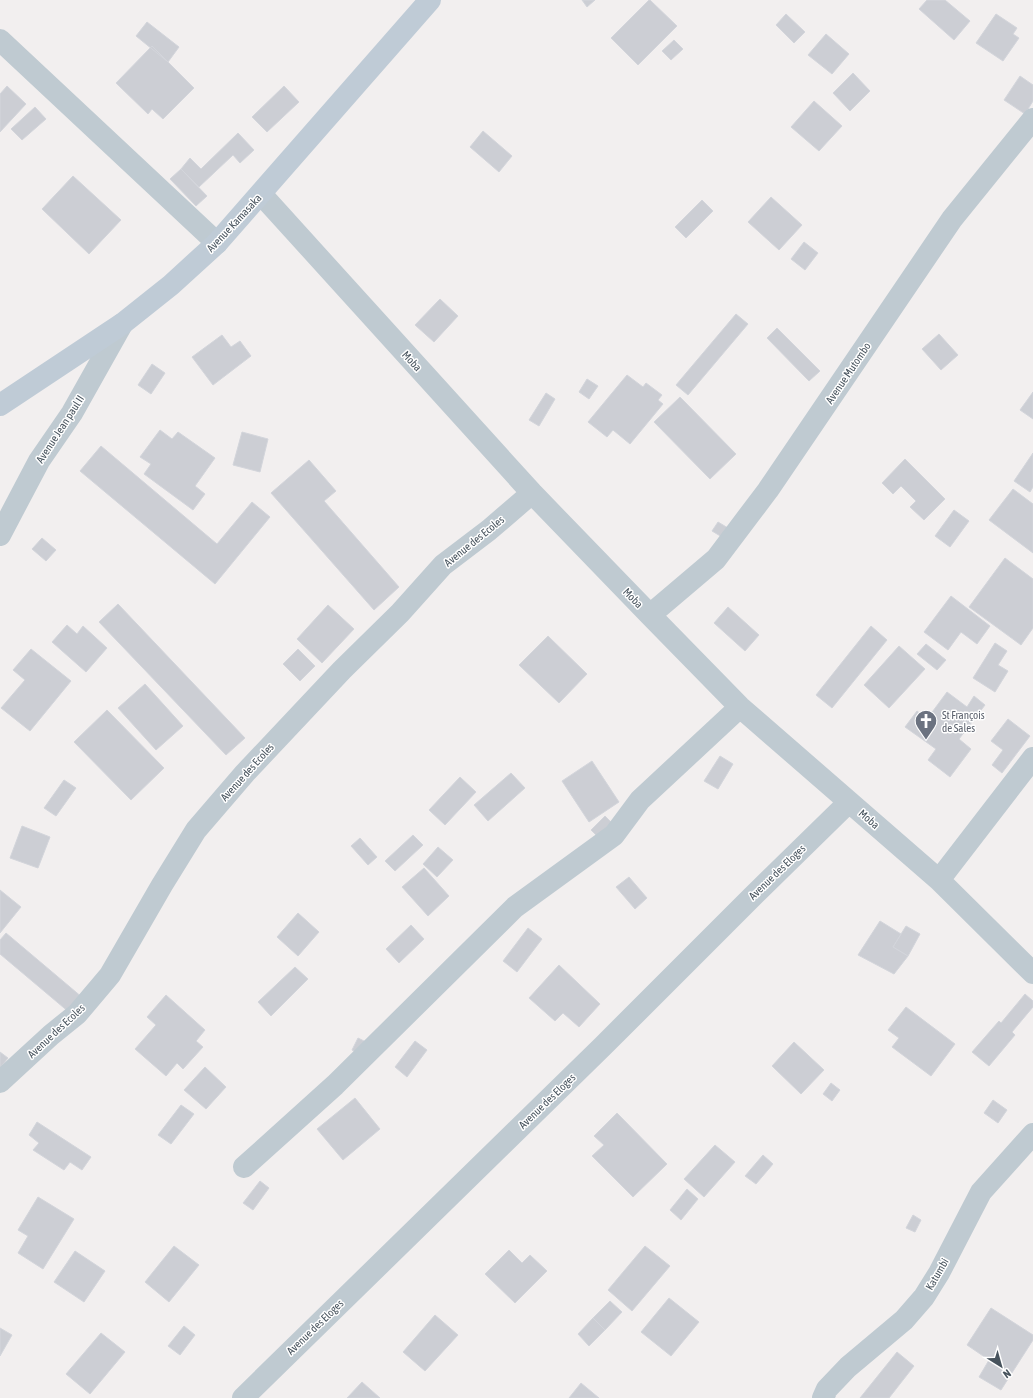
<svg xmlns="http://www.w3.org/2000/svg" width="1033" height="1398" viewBox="0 0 1033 1398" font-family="'Asap Condensed',sans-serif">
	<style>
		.building { fill: #ccced4; stroke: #d3d5db }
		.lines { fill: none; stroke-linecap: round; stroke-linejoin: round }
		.street { stroke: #bfcad1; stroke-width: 22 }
		.secondary { stroke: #bfcbd6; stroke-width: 22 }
		.labels { text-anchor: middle; stroke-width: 3; stroke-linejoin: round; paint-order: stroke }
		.street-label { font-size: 11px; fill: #47535d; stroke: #fff }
		.worship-label { font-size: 11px; fill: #5b616d; stroke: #fff; text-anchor: start }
	</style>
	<rect width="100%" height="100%" fill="#f2efef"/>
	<path class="building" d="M 582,0 L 595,0 L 587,7 Z
		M 649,0 L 650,0 L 677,26 L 638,65 L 611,38 Z
		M 927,0 L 945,0 L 970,21 L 954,40 L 919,9 Z
		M 786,14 L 805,32 L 794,43 L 776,25 Z
		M 996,14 L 1017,28 L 1013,34 L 1019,38 L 1003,61 L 976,43 Z
		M 147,22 L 179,47 L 168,62 L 136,36 Z
		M 826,34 L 849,54 L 832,74 L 808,55 Z
		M 674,40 L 683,49 L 671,60 L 662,51 Z
		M 152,46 L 194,88 L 163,119 L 152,109 L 148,114 L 116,83 Z
		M 853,73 L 870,91 L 850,111 L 833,93 Z
		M 1020,76 L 1033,85 L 1033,101 L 1025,114 L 1004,100 Z
		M 7,86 L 26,104 L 0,132 L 0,94 Z
		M 284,86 L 299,102 L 267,132 L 252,117 Z
		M 814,101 L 842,126 L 819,151 L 791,127 Z
		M 35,107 L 46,119 L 22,140 L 11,129 Z
		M 483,131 L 512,156 L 499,172 L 470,147 Z
		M 238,133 L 254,150 L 240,163 L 233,155 L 199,187 L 181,169 L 190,158 L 201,169 Z
		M 181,169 L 207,196 L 196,206 L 170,179 Z
		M 73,176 L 121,220 L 89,254 L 42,209 Z
		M 771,197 L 802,225 L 779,250 L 748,222 Z
		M 702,200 L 713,211 L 686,238 L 675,227 Z
		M 804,242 L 818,253 L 805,270 L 791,259 Z
		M 440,299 L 458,316 L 434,342 L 415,325 Z
		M 736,314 L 748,324 L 688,395 L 676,385 Z
		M 777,328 L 820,371 L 809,381 L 767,338 Z
		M 939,334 L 958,355 L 941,370 L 922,349 Z
		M 222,335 L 231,347 L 240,341 L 251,356 L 213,385 L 192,357 Z
		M 152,364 L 165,373 L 151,394 L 138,385 Z
		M 627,375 L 643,387 L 646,383 L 662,395 L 658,400 L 663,404 L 630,444 L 613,430 L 607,437 L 588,422 Z
		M 587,379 L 598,386 L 589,399 L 579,392 Z
		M 1033,392 L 1033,419 L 1020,410 Z
		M 546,393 L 555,399 L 539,426 L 529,420 Z
		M 680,397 L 736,454 L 710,479 L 654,422 Z
		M 160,430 L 172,439 L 178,432 L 215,458 L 195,486 L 205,494 L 193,510 L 144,474 L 151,464 L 140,457 Z
		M 242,432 L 268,439 L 260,472 L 233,465 Z
		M 101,446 L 217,544 L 252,502 L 270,517 L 215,584 L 80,471 Z
		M 1033,453 L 1033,487 L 1030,492 L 1014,481 Z
		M 905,459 L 945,499 L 924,520 L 910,507 L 916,501 L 901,486 L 893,494 L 882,483 Z
		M 309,460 L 336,491 L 324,501 L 399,587 L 374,610 L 271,493 Z
		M 1013,489 L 1033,504 L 1033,553 L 989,520 Z
		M 954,510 L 969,521 L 950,547 L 935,536 Z
		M 718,522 L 728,528 L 722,537 L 712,531 Z
		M 42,538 L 56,550 L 46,561 L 32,549 Z
		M 1005,558 L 1033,579 L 1033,628 L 1021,645 L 969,607 Z
		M 951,596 L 990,626 L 977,644 L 961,632 L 948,650 L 924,632 Z
		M 118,604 L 245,738 L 226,755 L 99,622 Z
		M 328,605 L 354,629 L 322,663 L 297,639 Z
		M 728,607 L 759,635 L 745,651 L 714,623 Z
		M 67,625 L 77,634 L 83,626 L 107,648 L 86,672 L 52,642 Z
		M 871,626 L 887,640 L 832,708 L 816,695 Z
		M 548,636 L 587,674 L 559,703 L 519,665 Z
		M 995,643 L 1007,651 L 998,665 L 1008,671 L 995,692 L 973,678 Z
		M 926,644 L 946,660 L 937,670 L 917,654 Z
		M 899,646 L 925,669 L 889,708 L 864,685 Z
		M 31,649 L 71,681 L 30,731 L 1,708 L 25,680 L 13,670 Z
		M 298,649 L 315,666 L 300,681 L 283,664 Z
		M 145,684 L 183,726 L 156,750 L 118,708 Z
		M 947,692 L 967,707 L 974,696 L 985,705 L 959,739 L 971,749 L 950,777 L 928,760 L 936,749 L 905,727 L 917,711 L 927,719 Z
		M 107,710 L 164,768 L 131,800 L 74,742 Z
		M 1008,719 L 1030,736 L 1002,773 L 992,765 L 1003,750 L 991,741 Z
		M 720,756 L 733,764 L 718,789 L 704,781 Z
		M 592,761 L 619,802 L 589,822 L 562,781 Z
		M 511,773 L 525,788 L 488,821 L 474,805 Z
		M 460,777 L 476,792 L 445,825 L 429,810 Z
		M 64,780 L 76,788 L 56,816 L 44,808 Z
		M 605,816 L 616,827 L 602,841 L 591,830 Z
		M 22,826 L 50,837 L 38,868 L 10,858 Z
		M 413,835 L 423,845 L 395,871 L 385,861 Z
		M 360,838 L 377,857 L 368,865 L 351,846 Z
		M 438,847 L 453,860 L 437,877 L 423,864 Z
		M 424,868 L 449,896 L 428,916 L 402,887 Z
		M 629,877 L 647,898 L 635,909 L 616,887 Z
		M 0,890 L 21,907 L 0,933 Z
		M 298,913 L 319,932 L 298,956 L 277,937 Z
		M 880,921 L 901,934 L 893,947 L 908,956 L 894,974 L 858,955 Z
		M 411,925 L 424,939 L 399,963 L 386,949 Z
		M 906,926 L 920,934 L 908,956 L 893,947 Z
		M 528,928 L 542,939 L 517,972 L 503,961 Z
		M 6,933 L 83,998 L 70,1013 L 0,954 L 0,940 Z
		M 559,965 L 600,1004 L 579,1027 L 563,1013 L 555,1021 L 529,998 Z
		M 295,967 L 308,979 L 271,1016 L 258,1002 Z
		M 1025,994 L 1033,1001 L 1033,1007 L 1012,1032 L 1015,1035 L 989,1066 L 972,1052 L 999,1021 L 1001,1023 Z
		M 166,995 L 205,1030 L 196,1041 L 203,1047 L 183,1069 L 177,1063 L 166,1076 L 135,1049 L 156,1025 L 147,1017 Z
		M 906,1007 L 955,1044 L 931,1076 L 892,1047 L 899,1038 L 888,1030 Z
		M 358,1038 L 370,1044 L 363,1056 L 352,1050 Z
		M 415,1041 L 427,1050 L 407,1077 L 395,1067 Z
		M 794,1042 L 824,1070 L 801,1094 L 772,1066 Z
		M 0,1052 L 8,1058 L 0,1068 Z
		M 205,1067 L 226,1087 L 206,1109 L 184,1090 Z
		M 831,1083 L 840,1090 L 832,1101 L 823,1094 Z
		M 355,1098 L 380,1129 L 343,1160 L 317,1129 Z
		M 993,1100 L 1007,1110 L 998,1123 L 984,1113 Z
		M 181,1105 L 194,1114 L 171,1144 L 158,1135 Z
		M 617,1113 L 667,1164 L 633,1197 L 592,1156 L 604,1145 L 594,1136 Z
		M 37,1122 L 91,1157 L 82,1170 L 70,1162 L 64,1170 L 33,1150 L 39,1143 L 29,1135 Z
		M 715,1145 L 735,1162 L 704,1197 L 684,1179 Z
		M 763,1155 L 773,1164 L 756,1184 L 745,1176 Z
		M 260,1181 L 269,1188 L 253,1210 L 243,1203 Z
		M 687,1189 L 698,1199 L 681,1220 L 670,1210 Z
		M 38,1197 L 74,1219 L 43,1269 L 18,1253 L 28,1236 L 18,1230 Z
		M 913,1215 L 921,1220 L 915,1232 L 906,1228 Z
		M 174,1246 L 199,1265 L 169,1302 L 145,1282 Z
		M 645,1246 L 670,1266 L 632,1311 L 608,1290 Z
		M 509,1250 L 522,1263 L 530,1255 L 547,1271 L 515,1303 L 485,1274 Z
		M 75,1251 L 105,1271 L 84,1302 L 54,1282 Z
		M 669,1298 L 699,1322 L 671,1356 L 641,1332 Z
		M 610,1301 L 622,1312 L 605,1330 L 593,1318 Z
		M 991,1308 L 1033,1335 L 1033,1340 L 1001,1390 L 979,1377 L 989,1360 L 967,1345 Z
		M 435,1315 L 458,1335 L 425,1371 L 403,1352 Z
		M 593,1318 L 605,1330 L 589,1346 L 578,1334 Z
		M 184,1326 L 195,1335 L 180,1355 L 168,1346 Z
		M 0,1328 L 12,1335 L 0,1356 Z
		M 101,1333 L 125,1352 L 90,1394 L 66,1374 Z
		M 897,1352 L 914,1366 L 889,1398 L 860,1398 Z
		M 362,1382 L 380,1398 L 347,1398 Z
		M 581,1383 L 599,1398 L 569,1398 Z"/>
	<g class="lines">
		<path class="street" d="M 0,40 L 217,243
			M 261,194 L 532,493 L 650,615 L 740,707 L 939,880 L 1033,973
			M 0,535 L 39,461 L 72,413 L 122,324
			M 650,615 L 716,559 L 768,490 L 952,219 L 1033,119
			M 939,880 L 1033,758
			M 0,1082 L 51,1035 L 77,1014 L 110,975 L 162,885 L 196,830 L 245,773 L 342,670 L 400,613 L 443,565 L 489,530 L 532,493
			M 244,1167 L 335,1085 L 515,907 L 614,835 L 640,800 L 740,707
			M 243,1398 L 603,1046 L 753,896 L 849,802
			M 823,1398 L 827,1389 L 848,1367 L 904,1320 L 924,1297 L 939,1273 L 981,1192 L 1033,1134"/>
		<path class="secondary" d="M 0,405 L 122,324 L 171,285 L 217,243 L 430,0"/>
	</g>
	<defs>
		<g id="church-pin" transform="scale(1.15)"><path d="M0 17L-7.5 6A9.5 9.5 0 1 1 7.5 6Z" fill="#6b7280" stroke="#fff"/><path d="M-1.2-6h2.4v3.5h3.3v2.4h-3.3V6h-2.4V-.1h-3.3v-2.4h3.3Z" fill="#fff"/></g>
	</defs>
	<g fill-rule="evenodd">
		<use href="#church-pin" x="926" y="721"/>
	</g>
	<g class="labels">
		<g class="street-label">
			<text transform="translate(234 223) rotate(-47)" y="4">Avenue Kamasaka</text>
			<text transform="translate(412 361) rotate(48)" y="4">Moba</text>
			<text transform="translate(848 373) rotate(-56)" y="4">Avenue Mutombo</text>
			<text transform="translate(60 429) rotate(-57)" y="4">Avenue Jean paul II</text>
			<text transform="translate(474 541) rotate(-39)" y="4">Avenue des Ecoles</text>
			<text transform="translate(633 598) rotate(46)" y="4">Moba</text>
			<text transform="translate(247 772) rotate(-48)" y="4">Avenue des Ecoles</text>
			<text transform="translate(869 819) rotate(41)" y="4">Moba</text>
			<text transform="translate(777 872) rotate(-44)" y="4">Avenue des Eloges</text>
			<text transform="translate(56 1031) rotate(-43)" y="4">Avenue des Ecoles</text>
			<text transform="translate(547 1101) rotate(-44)" y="4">Avenue des Eloges</text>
			<text transform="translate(937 1274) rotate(-60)" y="4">Katumbi</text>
			<text transform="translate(315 1327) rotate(-44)" y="4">Avenue des Eloges</text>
		</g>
		<g class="worship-label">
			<text x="942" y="719">St François<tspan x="942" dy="13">de Sales</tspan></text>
		</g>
	</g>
	<g transform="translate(1001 1366) rotate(143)" stroke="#ffffff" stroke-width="3" paint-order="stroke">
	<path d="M0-3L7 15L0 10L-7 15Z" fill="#47535d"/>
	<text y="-6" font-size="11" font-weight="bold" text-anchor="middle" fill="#47535d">N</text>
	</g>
</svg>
